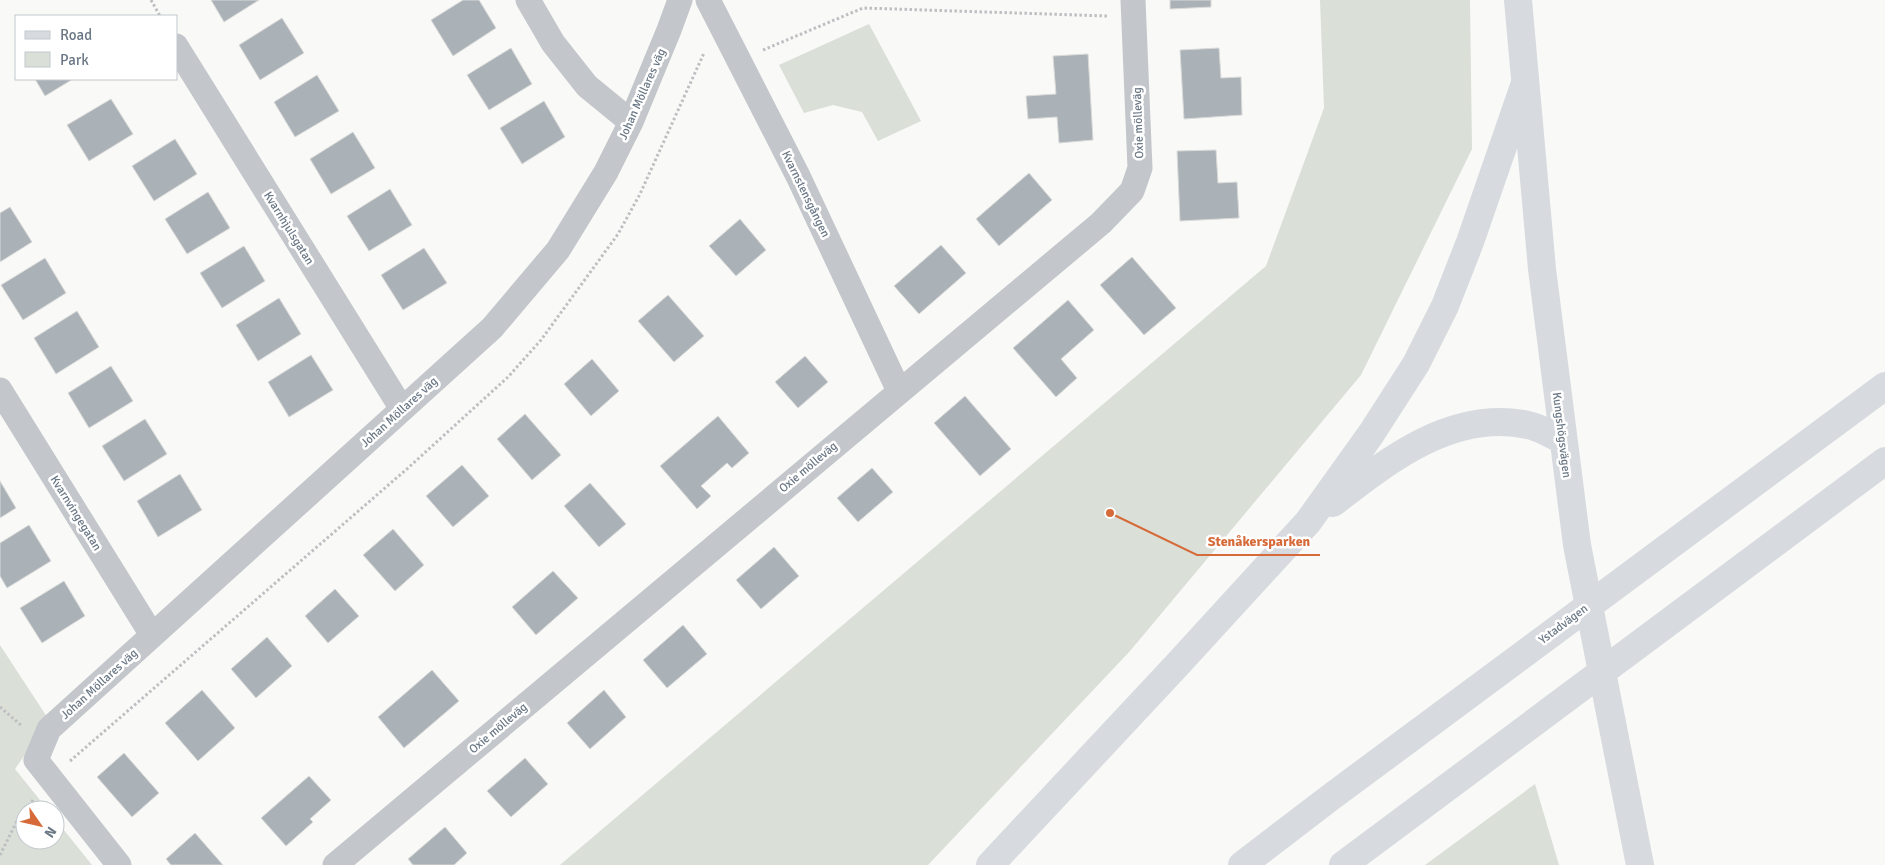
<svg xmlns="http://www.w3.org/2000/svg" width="1885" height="865" viewBox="0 0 1885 865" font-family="Signika,sans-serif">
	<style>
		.green { fill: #dadfd8 }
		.building { fill: #aab1b7; stroke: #dadbd9 }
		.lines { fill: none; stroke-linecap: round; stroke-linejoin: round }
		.path { stroke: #bdbfc2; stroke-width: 3; stroke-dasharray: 2.5 2.5; stroke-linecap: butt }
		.street { stroke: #c3c6ca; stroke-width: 25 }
		.secondary { stroke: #d7dbdf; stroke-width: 28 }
		.highway { stroke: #d7dbdf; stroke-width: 28 }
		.labels { text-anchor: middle; stroke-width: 5; stroke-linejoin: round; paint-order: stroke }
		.street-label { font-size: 12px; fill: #6a7785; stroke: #fff }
		.leader { fill: none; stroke: #d66b39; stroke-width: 2 }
		.callout-dot { fill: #d66b39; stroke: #fff; stroke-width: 2 }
		.callout-label { font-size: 14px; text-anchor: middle; font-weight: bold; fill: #d66b39; stroke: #fff; stroke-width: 5; stroke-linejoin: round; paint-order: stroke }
	</style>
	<rect width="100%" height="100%" fill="#f9f9f7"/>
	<path class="green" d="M 1320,0 L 1470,0 L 1472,149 L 1361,375 L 1130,651 L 928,865 L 560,865 L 1266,266 L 1324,108 Z
		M 869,24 L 921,121 L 878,141 L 862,112 L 833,105 L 804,113 L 779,65 Z
		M 0,645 L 49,720 L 15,769 L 48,810 L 25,810 L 25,840 L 55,840 L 55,819 L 92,865 L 0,865 Z
		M 1535,784 L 1559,865 L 1425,865 Z"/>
	<path class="building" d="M 211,0 L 259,0 L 224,22 Z
		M 463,0 L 479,0 L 496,28 L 453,56 L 431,20 Z
		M 1170,0 L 1211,0 L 1211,7 L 1170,9 Z
		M 282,18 L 304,53 L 260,80 L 239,45 Z
		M 511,48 L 532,84 L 489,110 L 467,75 Z
		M 1219,48 L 1221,78 L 1241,77 L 1242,115 L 1184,119 L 1180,50 Z
		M 1088,54 L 1093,140 L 1059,143 L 1057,117 L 1028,119 L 1026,96 L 1056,94 L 1053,56 Z
		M 317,75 L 339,111 L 295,137 L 274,102 Z
		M 35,79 L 73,79 L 45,96 Z
		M 111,99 L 133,134 L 89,161 L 67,125 Z
		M 544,101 L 565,137 L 522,164 L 500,128 Z
		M 353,132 L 375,168 L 331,194 L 310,159 Z
		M 175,139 L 197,174 L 154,201 L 132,166 Z
		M 1216,150 L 1218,183 L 1237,182 L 1239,218 L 1180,221 L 1177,151 Z
		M 1029,173 L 1052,200 L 999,246 L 976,219 Z
		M 390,189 L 412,225 L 369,251 L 347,216 Z
		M 208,192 L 230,228 L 187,254 L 165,219 Z
		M 10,207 L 32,242 L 0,262 L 0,213 Z
		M 740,219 L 766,250 L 736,276 L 709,246 Z
		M 941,245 L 966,273 L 919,314 L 894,286 Z
		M 244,246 L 265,281 L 222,308 L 200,273 Z
		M 424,248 L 447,283 L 403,310 L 381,275 Z
		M 1132,257 L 1176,308 L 1144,335 L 1100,285 Z
		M 45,258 L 66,293 L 23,320 L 1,285 Z
		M 668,295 L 704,336 L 674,362 L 638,321 Z
		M 279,298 L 301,334 L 258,361 L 236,325 Z
		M 1068,300 L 1094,330 L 1061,359 L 1077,378 L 1056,397 L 1013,348 Z
		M 77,311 L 99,347 L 56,374 L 34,338 Z
		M 311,355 L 333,390 L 289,417 L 268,382 Z
		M 805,356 L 828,382 L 798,408 L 775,382 Z
		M 592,359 L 619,391 L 591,416 L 564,384 Z
		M 111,366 L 133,401 L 89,428 L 68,393 Z
		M 965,396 L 1011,449 L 980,476 L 934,423 Z
		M 525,414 L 561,455 L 532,480 L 497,439 Z
		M 718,416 L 749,453 L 732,468 L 727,463 L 701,486 L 711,496 L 697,509 L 660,466 Z
		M 145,419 L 167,454 L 124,481 L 102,446 Z
		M 462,465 L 489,496 L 453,527 L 426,496 Z
		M 872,468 L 893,492 L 858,522 L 837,498 Z
		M 180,474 L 202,510 L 158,537 L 137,501 Z
		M 0,481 L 16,508 L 0,518 Z
		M 590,483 L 626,524 L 599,547 L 564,506 Z
		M 29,525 L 51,561 L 7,588 L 0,576 L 0,543 Z
		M 393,529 L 424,565 L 395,591 L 363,555 Z
		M 774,547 L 799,576 L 761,609 L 736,580 Z
		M 553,571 L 578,598 L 536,635 L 512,607 Z
		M 64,581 L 85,616 L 42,643 L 20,608 Z
		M 335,589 L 359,616 L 328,643 L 305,616 Z
		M 683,625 L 707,654 L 667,688 L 643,660 Z
		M 267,637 L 292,666 L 256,698 L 231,669 Z
		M 432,670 L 459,701 L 404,748 L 378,717 Z
		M 202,690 L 235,728 L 198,761 L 165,723 Z
		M 604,690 L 626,717 L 590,749 L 567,723 Z
		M 124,753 L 159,793 L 132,817 L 97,777 Z
		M 525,758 L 548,784 L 511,817 L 487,791 Z
		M 309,776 L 331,800 L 310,819 L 313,822 L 286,846 L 261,818 Z
		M 445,827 L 467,853 L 454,865 L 413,865 L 408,859 Z
		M 195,833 L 223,865 L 171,865 L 166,859 Z"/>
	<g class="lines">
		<path class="path" d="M 151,0 L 160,16
			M 763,50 L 863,8 L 1108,16
			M 0,707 L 22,726
			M 70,761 L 408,468 L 508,377 L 541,340 L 618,234 L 640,194 L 704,53
			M 26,810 L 33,800
			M 0,855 L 17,821 L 25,811"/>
		<path class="street" d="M 528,0 L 553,43 L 587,86 L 631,122
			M 708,0 L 798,176 L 899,391
			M 176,46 L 402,409
			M 0,390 L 152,635
			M 119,865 L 36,760 L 49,729 L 492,328 L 558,250 L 606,172 L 631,122 L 669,30 L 680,0
			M 335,865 L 1101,223 L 1132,191 L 1140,168 L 1133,0"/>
		<path class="secondary" d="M 1518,0 L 1542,269 L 1577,545 L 1640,865"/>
		<path class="highway" d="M 1333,503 C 1388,460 1453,409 1528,425 C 1539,427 1552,435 1563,440
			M 990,865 L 1177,665 L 1308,522 L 1371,434 L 1416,364 L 1445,306 L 1470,242 L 1525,83
			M 1242,865 L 1331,797 L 1885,386
			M 1343,865 L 1885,461"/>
	</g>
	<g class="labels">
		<g class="street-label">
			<text transform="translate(642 94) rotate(-66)" y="4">Johan Möllares väg</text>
			<text transform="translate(1138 123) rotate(-92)" y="4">Oxie mölleväg</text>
			<text transform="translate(806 194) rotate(64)" y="4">Kvarnstensgången</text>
			<text transform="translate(289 228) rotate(58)" y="4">Kvarnhjulsgatan</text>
			<text transform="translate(399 412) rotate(-42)" y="4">Johan Möllares väg</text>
			<text transform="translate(1562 435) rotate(83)" y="4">Kungshögsvägen</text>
			<text transform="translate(808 467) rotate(-40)" y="4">Oxie mölleväg</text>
			<text transform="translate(76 513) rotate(58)" y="4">Kvarnvingegatan</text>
			<text transform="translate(1563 624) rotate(-37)" y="4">Ystadvägen</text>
			<text transform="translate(99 684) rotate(-42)" y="4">Johan Möllares väg</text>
			<text transform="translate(498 728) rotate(-40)" y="4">Oxie mölleväg</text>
		</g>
	</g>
	<path class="leader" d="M1110 513L1197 555H1320"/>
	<circle class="callout-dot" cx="1110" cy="513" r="5"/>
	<g class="callout-label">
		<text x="1259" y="546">Stenåkersparken</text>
	</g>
	<rect x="15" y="15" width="162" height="65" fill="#ffffff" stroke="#c3c9ce"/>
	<rect x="25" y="31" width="25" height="8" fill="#d7dbdf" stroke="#c3c9ce"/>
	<text x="60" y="40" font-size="15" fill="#6a7785">Road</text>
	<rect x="25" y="52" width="25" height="15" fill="#dadfd8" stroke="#c3c9ce"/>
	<text x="60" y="65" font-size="15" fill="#6a7785">Park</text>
	<g transform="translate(40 825) rotate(124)"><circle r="24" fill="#ffffff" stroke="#c3c9ce"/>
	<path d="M0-4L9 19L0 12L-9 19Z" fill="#d66b39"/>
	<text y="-8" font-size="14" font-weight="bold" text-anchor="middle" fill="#6a7785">N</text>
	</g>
</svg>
